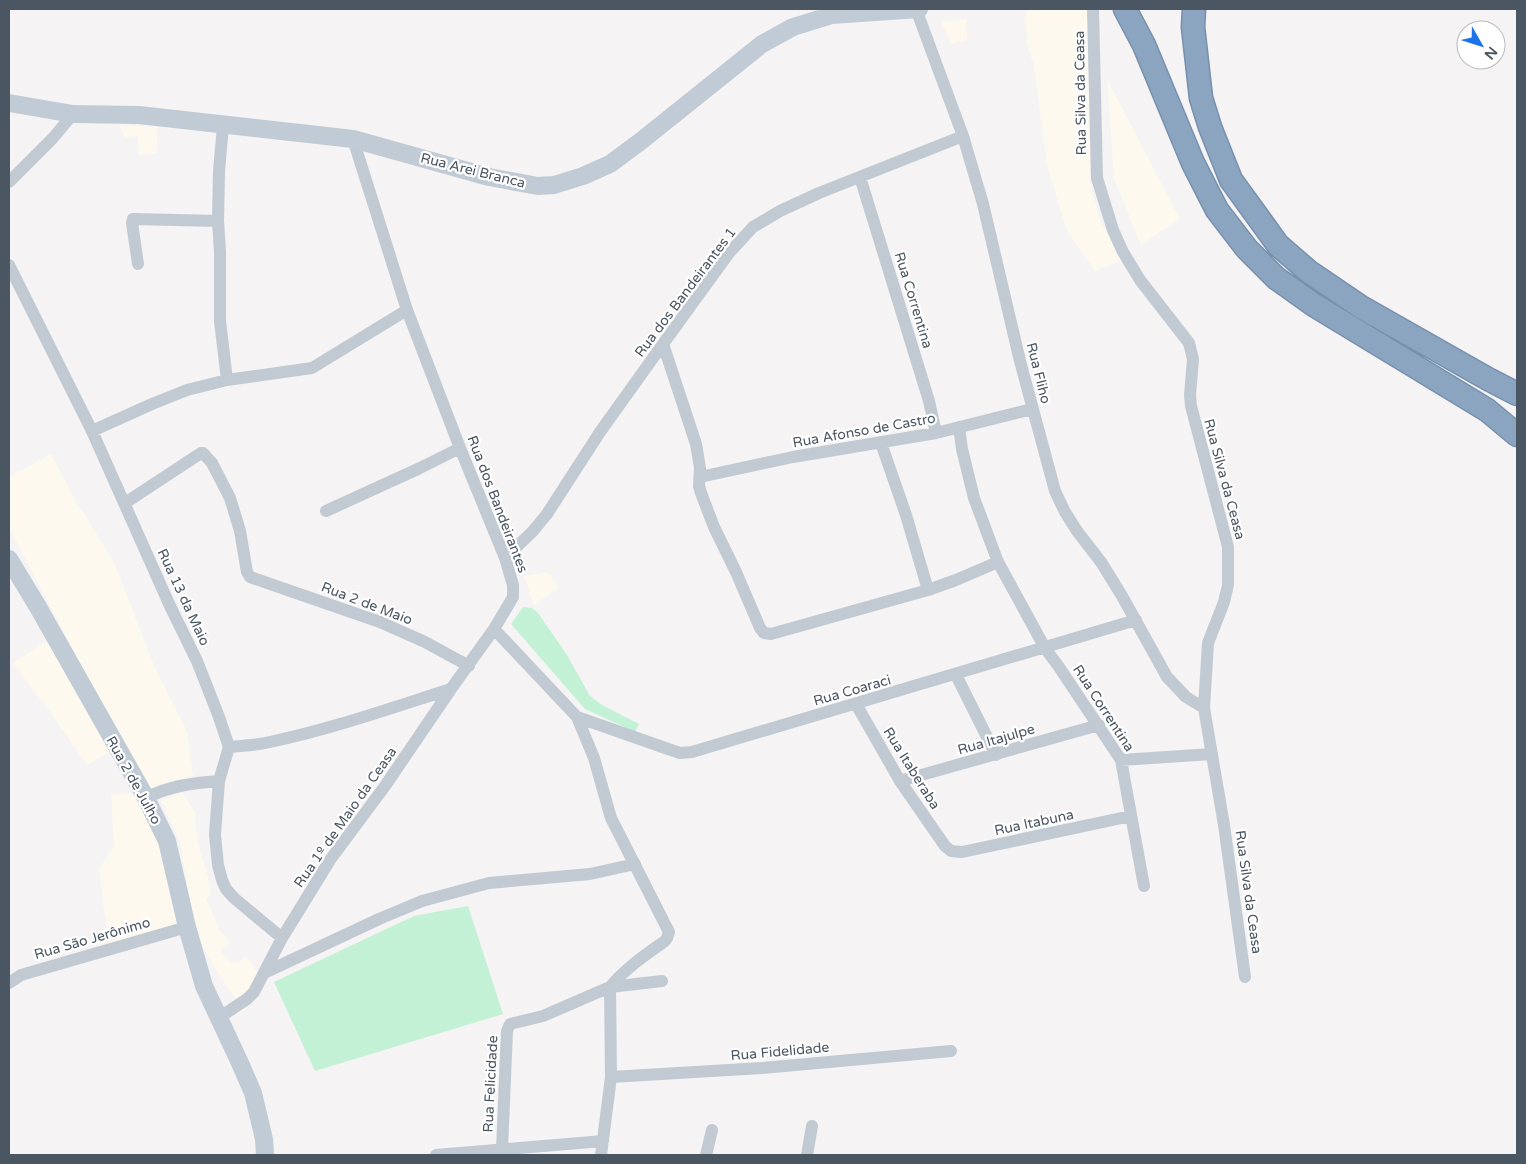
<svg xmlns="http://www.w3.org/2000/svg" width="1526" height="1164" viewBox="0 0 1526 1164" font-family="'Varela Round',sans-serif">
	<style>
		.commercial { fill: #fdf9ef }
		.green { fill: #c3f1d5 }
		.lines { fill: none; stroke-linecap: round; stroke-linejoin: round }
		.highway-casing { stroke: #7690ad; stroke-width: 25 }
		.street { stroke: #c1cad2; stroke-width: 12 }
		.secondary { stroke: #c1cbd6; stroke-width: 18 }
		.highway { stroke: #8ba5c1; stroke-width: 22 }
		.labels { text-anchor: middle; stroke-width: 4.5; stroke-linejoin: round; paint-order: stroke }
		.street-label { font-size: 14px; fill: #4a5661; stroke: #fff }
	</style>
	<rect width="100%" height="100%" fill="#f5f3f3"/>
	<path class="commercial" d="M 1088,9 L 1090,181 L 1099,219 L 1122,260 L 1095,271 L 1067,231 L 1047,165 L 1034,66 L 1027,44 L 1025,20 L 1027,10 Z
		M 966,19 L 967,40 L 951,44 L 941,21 Z
		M 1107,79 L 1180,219 L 1141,245 L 1114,178 Z
		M 119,125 L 158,127 L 156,154 L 139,155 L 138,136 L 124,137 Z
		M 51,454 L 77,503 L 113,560 L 155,668 L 187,731 L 193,776 L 165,783 L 147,789 L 9,528 L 9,477 Z
		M 548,572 L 559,588 L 534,605 L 524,576 Z
		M 47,640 L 111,751 L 87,765 L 53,716 L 13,663 Z
		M 182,792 L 195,812 L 196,829 L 200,852 L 206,868 L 211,894 L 206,899 L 218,925 L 218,929 L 231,943 L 220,950 L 231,962 L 239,962 L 246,956 L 259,974 L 250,992 L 235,998 L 221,978 L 202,946 L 193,921 L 180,842 L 161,801 Z
		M 134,793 L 157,838 L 178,924 L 111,943 L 104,911 L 99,869 L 114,846 L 111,794 Z"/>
	<path class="green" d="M 523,607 L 532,608 L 538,613 L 567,655 L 590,696 L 602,705 L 639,724 L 635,732 L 585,709 L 511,624 Z
		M 468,906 L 503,1014 L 315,1071 L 274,982 L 414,916 Z"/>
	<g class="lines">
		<g class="highway-casing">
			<path id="highway" d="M 1125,9 L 1144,45 L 1193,163 L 1217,210 L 1247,249 L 1276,278 L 1314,305 L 1487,410 L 1517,435
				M 1194,9 L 1193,27 L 1201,98 L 1210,127 L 1231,180 L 1278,245 L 1308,271 L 1361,307 L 1488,379 L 1517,394"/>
		</g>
		<path class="street" d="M 916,9 L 963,136 L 983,204 L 1020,361 L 1055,491 L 1065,512 L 1077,531 L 1101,562 L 1122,596 L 1167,677 L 1186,697 L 1204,708
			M 1093,9 L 1097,178 L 1113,230 L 1123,252 L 1140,280 L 1189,343 L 1193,359 L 1190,395 L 1191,406 L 1228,547 L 1228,585 L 1224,602 L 1208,643 L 1204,708 L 1224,825 L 1245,977
			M 223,126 L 219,171 L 218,221 L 220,252 L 220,321 L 227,380
			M 353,139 L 407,310 L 460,448 L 505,558 L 513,585 L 513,597 L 494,629 L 577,717 L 594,758 L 611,818 L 669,932 L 667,938 L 665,941 C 645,955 626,968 610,987
			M 860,177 L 929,401 L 936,433
			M 9,182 L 53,138 L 73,114
			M 138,264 L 132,223 L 133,219 L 218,221
			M 9,265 L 92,431 L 170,606 L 197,661 L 219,717 L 229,747 L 219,781 L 217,807 L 215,835 L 218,865 L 222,880 L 226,889 L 234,898 L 282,938
			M 663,344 L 696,444 L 700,468 L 699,486 L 701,493 L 714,527 L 736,572 L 760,628 L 764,633 L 771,634 L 928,590 L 956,580 L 998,562
			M 959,427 L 962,449 L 974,498 L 998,562 L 1045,648 L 1059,667 L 1121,760 L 1144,886
			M 92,431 L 152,404 L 187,390 L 227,380 L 312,368 L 407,310
			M 881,443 L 906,515 L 928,590
			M 700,477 L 793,457 L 936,433 L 1032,409
			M 125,503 L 201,453 L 203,453 L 212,463 L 230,498 L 240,531 L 247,572 L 250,577 L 380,622 L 425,642 L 469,666
			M 326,511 L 420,468 L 460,448
			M 505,558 L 533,531 L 547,514 L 600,432 L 663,344 L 729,253 L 753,227 L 780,211 L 819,193 L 963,136
			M 956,675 L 996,755
			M 856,704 L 900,781 L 945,846 L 951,851 L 962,852 L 1131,816
			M 577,717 L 671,750 L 680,753 L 692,752 L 1136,620
			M 229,747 C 242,746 257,745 270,742 C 332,729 391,708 451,689
			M 1121,760 L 1212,754
			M 900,781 L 1099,725
			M 146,798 C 169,786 193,783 219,781
			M 264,973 L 379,919 L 422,901 L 489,883 L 590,874 L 635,864
			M 9,983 L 21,975 L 187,927
			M 220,1017 L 247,999 L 254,992 L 282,938 L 330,860 L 385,786 L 451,689 L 494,629
			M 611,1077 L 762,1068 L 951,1051
			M 502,1150 L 507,1031 L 510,1024 L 543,1016 L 610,987 L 662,981
			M 436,1155 L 603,1141
			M 601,1155 L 611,1077 L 610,987
			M 706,1155 L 712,1130
			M 807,1155 L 812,1126"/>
		<path class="secondary" d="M 9,103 L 73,114 L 139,115 L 353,139 L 489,177 L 538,186 L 554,185 L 583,176 L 610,164 L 641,141 L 762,44 L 793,27 L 832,15 L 919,9
			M 9,559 L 38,607 L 146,798 L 167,841 L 187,927 L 204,986 L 240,1063 L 253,1093 L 264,1139 L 265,1155"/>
		<use href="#highway" class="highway"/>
	</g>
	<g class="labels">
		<g class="street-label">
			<text transform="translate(1080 93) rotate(-91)" y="5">Rua Silva da Ceasa</text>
			<text transform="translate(473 170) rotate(14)" y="5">Rua Arei Branca</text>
			<text transform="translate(685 292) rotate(-53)" y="5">Rua dos Bandeirantes 1</text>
			<text transform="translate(914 300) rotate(73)" y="5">Rua Correntina</text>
			<text transform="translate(1039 373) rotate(76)" y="5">Rua Fliho</text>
			<text transform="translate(864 430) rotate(-10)" y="5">Rua Afonso de Castro</text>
			<text transform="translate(1225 479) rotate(75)" y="5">Rua Silva da Ceasa</text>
			<text transform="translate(498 504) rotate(69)" y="5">Rua dos Bandeirantes</text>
			<text transform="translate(184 597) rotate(65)" y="5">Rua 13 da Maio</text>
			<text transform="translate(367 603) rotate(21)" y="5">Rua 2 de Maio</text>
			<text transform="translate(852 690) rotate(-16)" y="5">Rua Coaraci</text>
			<text transform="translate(1104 708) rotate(57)" y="5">Rua Correntina</text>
			<text transform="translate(996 739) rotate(-16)" y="5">Rua Itajulpe</text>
			<text transform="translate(912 768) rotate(58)" y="5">Rua Itaberaba</text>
			<text transform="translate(134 780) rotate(61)" y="5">Rua 2 de Julho</text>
			<text transform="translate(345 817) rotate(-55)" y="5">Rua 1º de Maio da Ceasa</text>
			<text transform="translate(1034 822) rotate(-12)" y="5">Rua Itabuna</text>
			<text transform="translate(1249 892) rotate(82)" y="5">Rua Silva da Ceasa</text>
			<text transform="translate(92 938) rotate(-16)" y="5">Rua São Jerônimo</text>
			<text transform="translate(780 1051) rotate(-5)" y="5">Rua Fidelidade</text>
			<text transform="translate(490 1084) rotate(-87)" y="5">Rua Felicidade</text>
		</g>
	</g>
	<rect width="1526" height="1164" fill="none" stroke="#4a5661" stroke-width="20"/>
	<g transform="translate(1481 45) rotate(129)"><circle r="24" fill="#ffffff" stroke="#b7bbc0"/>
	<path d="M0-4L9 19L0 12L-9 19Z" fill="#1a73e8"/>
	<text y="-8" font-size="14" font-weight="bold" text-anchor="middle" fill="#4a5661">N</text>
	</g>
</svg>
